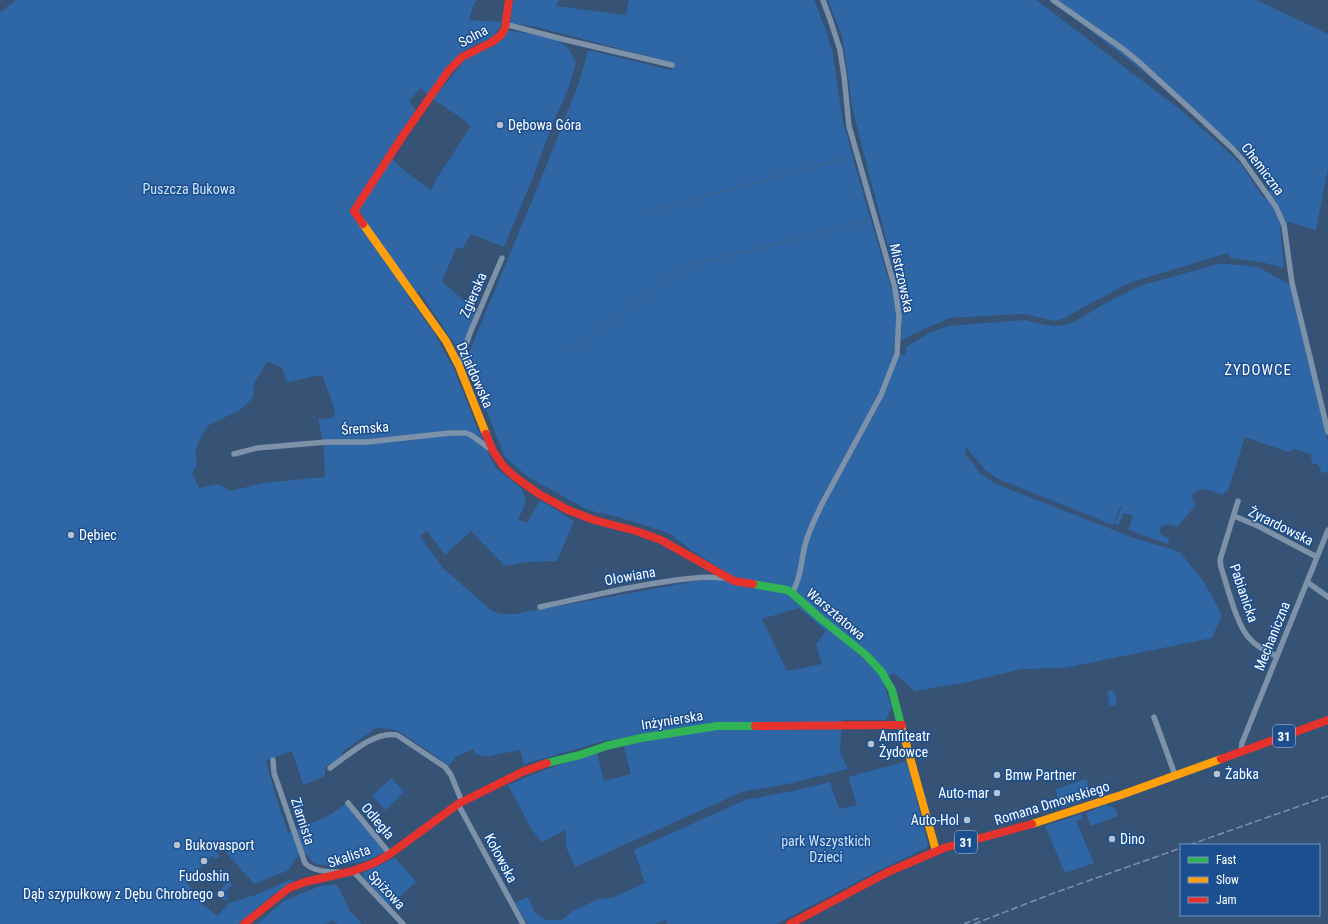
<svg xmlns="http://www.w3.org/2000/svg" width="1328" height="924" viewBox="0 0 1328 924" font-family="'Roboto Condensed',sans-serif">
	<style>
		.green { fill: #2f66a5; fill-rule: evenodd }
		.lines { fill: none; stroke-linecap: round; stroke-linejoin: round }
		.stream { stroke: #3b618d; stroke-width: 1.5 }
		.street { stroke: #7d92a8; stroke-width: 5.5 }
		.fast { stroke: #30b455; stroke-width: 8 }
		.slow { stroke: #ff9f0a; stroke-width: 8 }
		.jam { stroke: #e5322d; stroke-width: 8 }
		.rail { stroke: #7e92a7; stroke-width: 1.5; stroke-dasharray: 7 3; stroke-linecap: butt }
		.poi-dot { fill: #b9c2ce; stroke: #1b4f8f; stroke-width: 1.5 }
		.labels { text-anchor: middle; stroke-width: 3; stroke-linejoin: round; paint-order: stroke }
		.shield { fill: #1b4f8f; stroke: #bbcadd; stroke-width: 1 }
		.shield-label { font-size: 13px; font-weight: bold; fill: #fff }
		.street-label { font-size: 14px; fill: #fff; stroke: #1b4f8f }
		.poi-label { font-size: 14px; fill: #fff; stroke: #1b4f8f; text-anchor: start }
		.park-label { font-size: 14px; fill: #cfe3fa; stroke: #1b4f8f }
		.neighbourhood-label { font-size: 15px; letter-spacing: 1px; fill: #fff; stroke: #1b4f8f }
	</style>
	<rect width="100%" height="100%" fill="#365274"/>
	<path class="green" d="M 16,0 L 477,0 L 473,6 L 469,20 L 503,22 L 491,40 L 481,42 L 464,51 L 428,96 L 421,88 L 409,101 L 416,111 L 392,159 L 407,173 L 431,190 L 439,175 L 471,126 L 464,120 L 433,99 L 468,56 L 482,49 L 495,46 L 506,30 C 520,32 550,36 562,43 C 569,47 573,56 576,63 L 567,92 L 553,123 L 533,177 L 504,247 L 471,234 L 462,249 L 456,248 L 442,282 L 477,311 L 462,347 L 456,346 L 419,291 L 408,296 L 434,333 L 453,367 L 476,425 L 495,467 L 522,489 L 526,502 L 518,520 L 527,523 L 540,500 L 574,521 L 557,561 L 526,562 L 505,566 L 471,531 L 445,555 L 427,531 L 420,536 L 442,567 L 492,611 L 502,614 L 515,614 L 697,581 L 715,579 L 724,571 L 691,550 L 669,533 L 618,517 L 588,510 L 528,477 L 505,457 L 466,360 L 541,179 L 579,83 L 588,50 L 671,70 L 674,63 L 537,27 L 510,23 L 513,0 L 559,0 L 556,6 L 626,15 L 629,0 L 814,0 L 826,31 L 833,55 L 842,117 L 856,169 L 891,288 L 897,282 L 853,111 L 842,36 L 828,0 L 1036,0 L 1177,107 L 1213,138 L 1241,164 L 1264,199 L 1270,190 L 1251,160 L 1133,63 L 1050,0 L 1257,0 L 1328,34 L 1328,169 L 1316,230 L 1289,222 L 1280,226 L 1284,268 L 1261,262 L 1230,258 L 1228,253 L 1129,283 L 1084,307 L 1065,318 L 1055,321 L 1024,314 L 950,318 L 913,334 L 901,341 L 902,322 L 896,330 L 893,353 L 905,356 L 906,347 L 929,333 L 948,326 L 1025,320 L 1045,325 L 1061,326 L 1074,322 L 1104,304 L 1142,285 L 1218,264 L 1229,264 L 1258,267 L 1289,284 L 1312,372 L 1328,442 L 1328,472 L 1321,473 L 1320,467 L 1317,464 L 1313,464 L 1310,454 L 1294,449 L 1288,452 L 1245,437 L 1228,490 L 1222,495 C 1212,492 1200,484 1192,495 L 1193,501 L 1196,505 L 1177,527 C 1170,524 1162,522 1159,532 L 1163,536 L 1169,538 L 1168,544 L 1128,530 L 1133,516 L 1124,513 L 1119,524 L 1114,525 L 1122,507 L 1120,507 L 1113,525 L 998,479 L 985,470 L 965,446 L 966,455 L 981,474 L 996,484 L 1134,538 L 1180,552 L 1204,582 L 1222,615 L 1212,638 L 1064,668 L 1022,669 L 963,683 L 915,691 L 894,673 L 882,680 L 892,707 L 886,720 L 842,720 L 840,753 L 848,769 L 792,783 L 742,792 L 575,867 L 566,847 L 566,830 L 542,842 L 532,830 L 508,785 L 547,769 L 597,753 L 604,781 L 631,774 L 622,738 L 605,741 L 524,764 L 520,750 L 484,757 L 476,754 L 473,749 L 456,757 L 448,767 L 441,760 L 400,732 L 390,729 L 376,728 L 342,752 L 342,757 L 325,767 L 325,776 L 303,785 L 292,751 L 266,761 L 275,794 L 288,833 L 328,816 L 346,804 L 385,852 L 366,861 L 347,864 L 324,865 L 314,863 L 305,853 L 296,858 L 289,870 L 254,884 L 224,850 L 219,849 L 216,852 L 220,856 L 216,859 L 212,856 L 189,879 L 185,880 L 204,905 L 217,916 L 229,903 L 255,895 L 292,879 L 294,882 L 274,894 L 238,924 L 0,924 L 0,12 ZM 268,361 L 282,368 L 287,382 L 322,375 L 335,410 L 333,418 L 318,419 L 324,446 L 325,477 L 263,483 L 231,491 L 219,484 L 199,488 L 192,473 L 197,464 L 195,451 L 201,437 L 209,425 L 240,410 L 253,398 L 254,383 ZM 799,608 L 826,631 L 816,644 L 822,664 L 787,671 L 762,619 Z
		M 1113,690 L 1116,696 L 1116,705 L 1110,706 L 1107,692 Z
		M 907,761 L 928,845 L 926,848 L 878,871 L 776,924 L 667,924 L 665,920 L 655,924 L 527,924 L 515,903 L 528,897 L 535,913 L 546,920 L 562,920 L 574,910 L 599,899 L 614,897 L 645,883 L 634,850 L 745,800 L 793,791 L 830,782 L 839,809 L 857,805 L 848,777 Z
		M 391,778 L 404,792 L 386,810 L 372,796 Z
		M 1086,779 L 1092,797 L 1062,808 L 1060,804 L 1058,801 L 1056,789 Z
		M 1106,805 L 1115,808 L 1118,816 L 1091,826 L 1086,813 Z
		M 1081,814 L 1083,819 L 1076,821 L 1094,863 L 1065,873 L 1045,826 Z
		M 395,858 L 416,882 L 389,906 L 362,875 L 364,872 Z
		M 229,881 L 232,885 L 226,891 L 228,900 L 221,899 L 215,894 Z
		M 325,885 L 336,885 L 339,888 L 350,911 L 362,924 L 337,924 L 332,919 L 329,923 L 323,924 L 257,924 L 284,901 L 320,886 Z"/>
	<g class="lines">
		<path class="stream" d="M 646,212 L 847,158
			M 570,352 L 664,282 L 685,268 L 696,263 L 770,246 L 869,219"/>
		<path class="street" d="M 1053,0 L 1123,49 L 1139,62 L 1200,118 L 1233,149 L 1242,159 L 1276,207 L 1284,225 L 1292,283 L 1328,432
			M 505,24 L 562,39 L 672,65
			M 459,366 L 470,333 L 502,258
			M 234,454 L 257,448 L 327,442 L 367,442 L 450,433 L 466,433 L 471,435 L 493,451
			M 1238,501 L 1220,560 L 1221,567 C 1227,585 1237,627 1250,639 C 1257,647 1267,652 1277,656
			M 1234,516 L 1258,526 L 1317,557
			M 1307,582 L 1328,597
			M 792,593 C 801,578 801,561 805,545 C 809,530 816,516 823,502 L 881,395 L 897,354 L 899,316 L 895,288 L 849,126 L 844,76 L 840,50 L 831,22 L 823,0
			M 540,607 C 591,596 643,583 695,578 C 705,576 716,578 726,578
			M 1154,717 L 1175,775
			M 1241,752 L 1242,743 L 1328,530
			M 273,760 L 274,773 L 305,863 C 312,871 328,872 338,872
			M 330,768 C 347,756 375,730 397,735 L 445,767 L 451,775 L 462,802
			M 348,803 L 390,854
			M 458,804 L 523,924
			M 351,872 L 353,871 L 403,924"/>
		<path class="fast" d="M 753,584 L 787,590 L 792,593 L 820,618 L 866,655 L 881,671 L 892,690 L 901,725
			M 547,763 L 580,755 L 606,746 L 641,738 L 717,726 L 755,726"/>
		<path class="slow" d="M 363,224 L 446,341 L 459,366 L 486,434
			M 901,725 L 936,851
			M 1032,824 L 1121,795 L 1221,759"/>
		<path class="jam" d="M 363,224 L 354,211 L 402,137 L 449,70 L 462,57 L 492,42 L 501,35 L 505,28 L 509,0
			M 486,434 L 493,451 L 504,467 L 515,477 L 539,494 L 568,510 L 594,520 L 636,531 L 661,540 L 734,581 L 753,584
			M 755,726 L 902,725
			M 1221,759 L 1328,720
			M 244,924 L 289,888 L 305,882 L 353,871 L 374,863 L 390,854 L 458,804 L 522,772 L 547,763
			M 790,924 L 888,872 L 944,848 L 1032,824"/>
		<path class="rail" d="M 1189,845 L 1328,796
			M 964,924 L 979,918
			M 974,924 L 1054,893 L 1181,848"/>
	</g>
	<g class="poi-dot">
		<circle cx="500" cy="125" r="4"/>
		<circle cx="71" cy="535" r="4"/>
		<circle cx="871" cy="744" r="4"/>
		<circle cx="1217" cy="774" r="4"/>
		<circle cx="997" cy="775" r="4"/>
		<circle cx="997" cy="793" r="4"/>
		<circle cx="967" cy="820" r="4"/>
		<circle cx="1112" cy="839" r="4"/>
		<circle cx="177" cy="845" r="4"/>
		<circle cx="204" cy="861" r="4"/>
		<circle cx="221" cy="894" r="4"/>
	</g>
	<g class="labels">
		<g class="shield">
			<rect x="1273" y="725" width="22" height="22" rx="3"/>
			<rect x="955" y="831" width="22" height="22" rx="3"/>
		</g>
		<g class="shield-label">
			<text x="1284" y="741">31</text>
			<text x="966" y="847">31</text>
		</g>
		<g class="street-label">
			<text transform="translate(473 36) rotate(-28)" y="5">Solna</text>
			<text transform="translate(1263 169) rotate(53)" y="5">Chemiczna</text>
			<text transform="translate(902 278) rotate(78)" y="5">Mistrzowska</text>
			<text transform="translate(473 295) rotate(-67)" y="5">Zgierska</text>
			<text transform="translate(475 375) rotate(66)" y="5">Działdowska</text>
			<text transform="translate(365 428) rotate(-4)" y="5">Śremska</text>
			<text transform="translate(1281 526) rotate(26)" y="5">Żyrardowska</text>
			<text transform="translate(630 576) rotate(-10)" y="5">Ołowiana</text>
			<text transform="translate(1244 593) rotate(71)" y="5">Pabianicka</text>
			<text transform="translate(836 614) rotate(40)" y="5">Warsztatowa</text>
			<text transform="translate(1272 636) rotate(-68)" y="5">Mechaniczna</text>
			<text transform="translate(672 720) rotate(-9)" y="5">Inżynierska</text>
			<text transform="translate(1052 803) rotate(-17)" y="5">Romana Dmowskiego</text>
			<text transform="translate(303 821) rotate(72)" y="5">Ziarnista</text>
			<text transform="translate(378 821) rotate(50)" y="5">Odległa</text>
			<text transform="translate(349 856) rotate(-19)" y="5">Skalista</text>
			<text transform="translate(501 858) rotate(62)" y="5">Kołowska</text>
			<text transform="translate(387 890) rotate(47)" y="5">Spiżowa</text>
		</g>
		<g class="poi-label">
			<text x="508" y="130">Dębowa Góra</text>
			<text x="79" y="540">Dębiec</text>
			<text x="879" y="741">Amfiteatr<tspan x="879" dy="16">Żydowce</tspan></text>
			<text x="1225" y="779">Żabka</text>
			<text x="1005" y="780">Bmw Partner</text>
			<text x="989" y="798" text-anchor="end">Auto-mar</text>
			<text x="959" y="825" text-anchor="end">Auto-Hol</text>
			<text x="1120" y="844">Dino</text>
			<text x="185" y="850">Bukovasport</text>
			<text x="204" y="881" text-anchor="middle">Fudoshin</text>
			<text x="213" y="899" text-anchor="end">Dąb szypułkowy z Dębu Chrobrego</text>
		</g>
		<g class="park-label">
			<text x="189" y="194">Puszcza Bukowa</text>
			<text x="826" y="846">park Wszystkich<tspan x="826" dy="16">Dzieci</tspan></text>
		</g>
		<g class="neighbourhood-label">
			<text x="1258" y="375">ŻYDOWCE</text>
		</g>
	</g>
	<rect x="1180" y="844" width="140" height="72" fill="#1b4f8f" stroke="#7695bc"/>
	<rect x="1188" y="857" width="20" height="6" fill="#30b455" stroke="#7695bc"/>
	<text x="1216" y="864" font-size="12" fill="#ffffff">Fast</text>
	<rect x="1188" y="877" width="20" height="6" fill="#ff9f0a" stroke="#7695bc"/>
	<text x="1216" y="884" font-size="12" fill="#ffffff">Slow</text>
	<rect x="1188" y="897" width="20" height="6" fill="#e5322d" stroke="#7695bc"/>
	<text x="1216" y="904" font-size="12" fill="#ffffff">Jam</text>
</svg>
